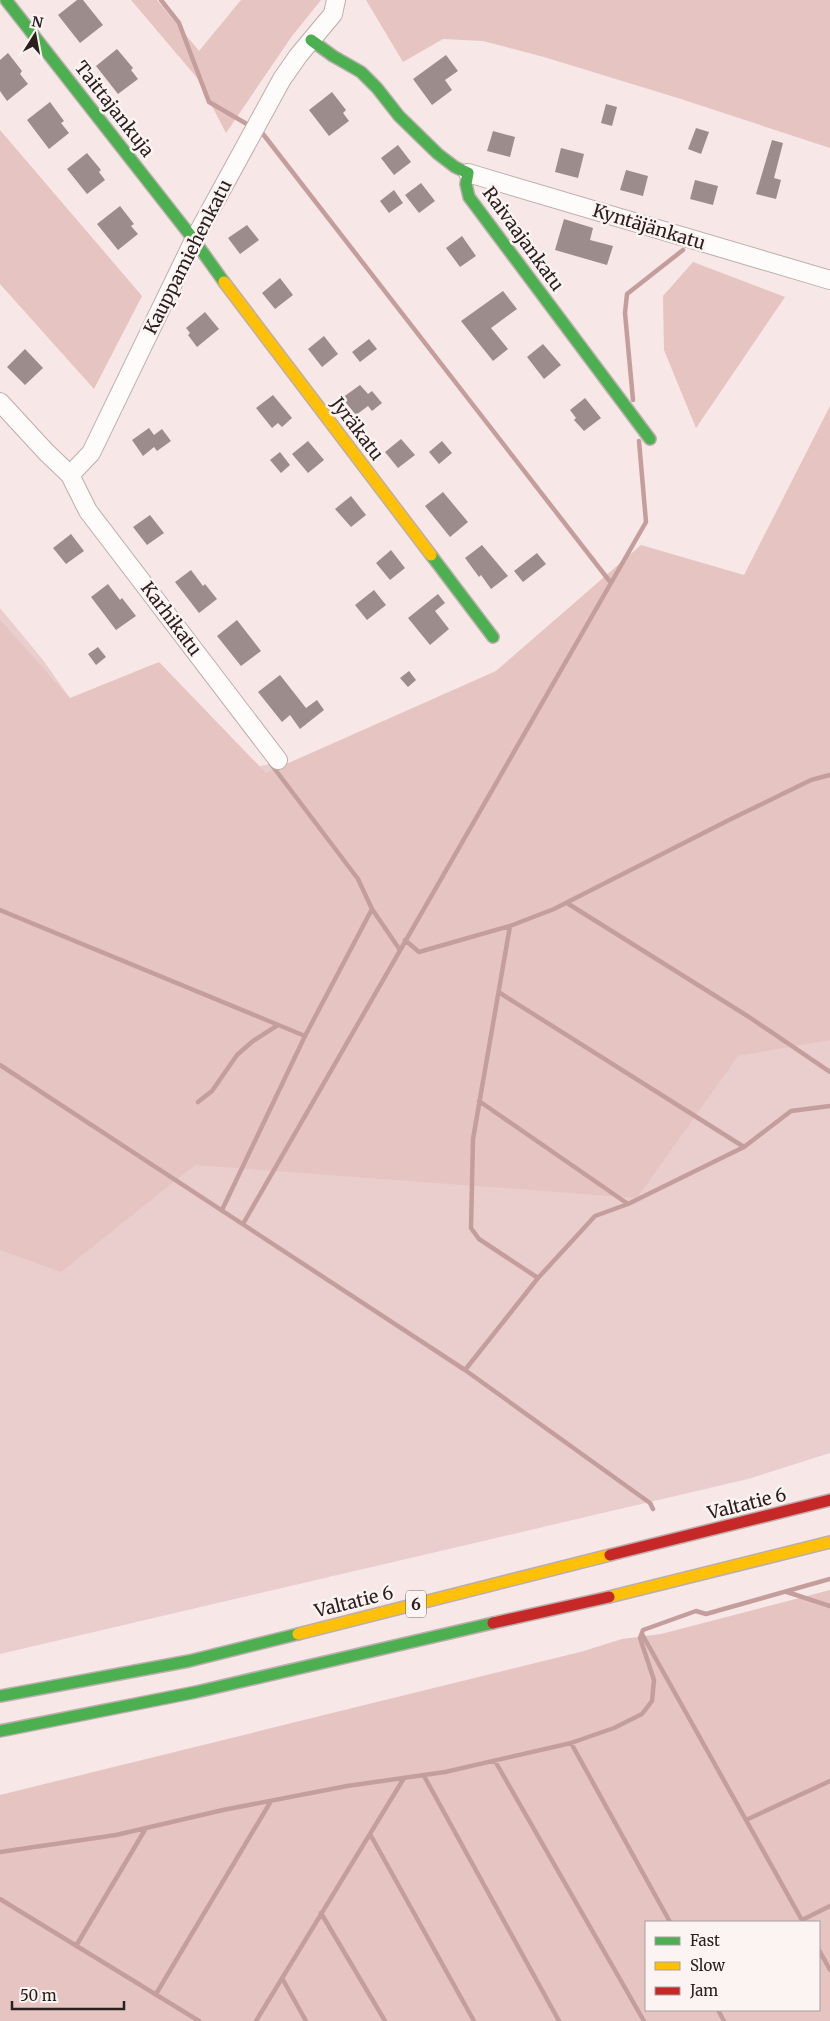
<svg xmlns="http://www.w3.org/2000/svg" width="830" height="2021" viewBox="0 0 830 2021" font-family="Merriweather,serif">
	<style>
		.green { fill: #e9cecd }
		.forest { fill: #e6c4c2; fill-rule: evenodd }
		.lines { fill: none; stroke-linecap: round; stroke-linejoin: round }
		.stream { stroke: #c49e9c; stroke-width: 4.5 }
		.building { fill: #9c8d8c }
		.street-casing { stroke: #bbaead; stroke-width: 20 }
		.fast-casing { stroke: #bbaead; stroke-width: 14 }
		.slow-casing { stroke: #bbaead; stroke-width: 14 }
		.jam-casing { stroke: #bbaead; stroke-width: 14 }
		.street { stroke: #fefbfb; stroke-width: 18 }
		.fast { stroke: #4caf50; stroke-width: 11 }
		.slow { stroke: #ffc107; stroke-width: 11 }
		.jam { stroke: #c62828; stroke-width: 11 }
		.labels { text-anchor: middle; stroke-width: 5; stroke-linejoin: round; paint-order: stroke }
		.shield { fill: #fbf4f3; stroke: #6a605f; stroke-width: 1 }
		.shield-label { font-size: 16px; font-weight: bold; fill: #2c201f }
		.street-label { font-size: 18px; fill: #2c201f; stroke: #fbf4f3 }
	</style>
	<rect width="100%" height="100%" fill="#f7e7e6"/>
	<path class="green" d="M 0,608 L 43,660 L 88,724 L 252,768 L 278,762 L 310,770 L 830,696 L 830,1453 L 748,1479 L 0,1654 Z"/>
	<path class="forest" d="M 131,0 L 157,0 L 199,51 L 241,0 L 321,0 L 292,36 L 226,133 L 198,79 Z
		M 366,0 L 830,0 L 830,148 L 681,99 L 544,57 L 483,41 L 443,39 L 403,62 Z
		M 0,130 L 142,296 L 94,389 L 0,284 Z
		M 693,262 L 785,297 L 696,428 L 664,350 L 663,296 Z
		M 830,406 L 830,1040 L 738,1056 L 637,1198 L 195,1165 L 61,1272 L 0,1250 L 0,620 L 70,698 L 159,662 L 266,773 L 496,671 L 641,545 L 744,575 Z
		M 830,1590 L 830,2021 L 0,2021 L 0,1795 L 584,1651 L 622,1639 L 661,1634 ZM 646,1922 L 819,1922 L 819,2010 L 646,2010 Z"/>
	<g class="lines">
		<path class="stream" d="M 161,0 L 179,23 L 209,102 L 252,127
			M 258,131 L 263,134 L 611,583
			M 633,400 L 625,313 L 627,294 L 683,250
			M 271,764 L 358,879 L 372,909 L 400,950
			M 567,903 L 749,1017 L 830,1072
			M 0,910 L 305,1036
			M 510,926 L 473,1139 L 471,1228 L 479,1239 L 538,1278
			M 405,940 L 419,952 L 510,926 L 554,909 L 731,819 L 811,780 L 830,775
			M 500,993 L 744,1147
			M 0,1065 L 465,1370 L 650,1503 L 653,1509
			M 479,1101 L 628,1204
			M 198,1102 L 212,1091 L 237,1055 L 253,1041 L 278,1025
			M 222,1210 L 305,1036 L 372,909
			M 243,1224 L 646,522 L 639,441
			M 465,1370 L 538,1278 L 595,1216 L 628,1204 L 744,1147 L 791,1111 L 830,1106
			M 787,1592 L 830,1606
			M 642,1634 L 803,1922
			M 571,1743 L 670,1922
			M 495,1761 L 644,2021
			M 424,1776 L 559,2021
			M 746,1820 L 830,1781
			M 370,1834 L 474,2021
			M 0,1852 L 116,1835 L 223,1810 L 347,1786 L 445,1772 L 571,1743 L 614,1728 L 642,1714 L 652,1701 L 654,1680 L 640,1638 L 643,1630 L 696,1611 L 706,1614 L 830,1579
			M 0,1899 L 199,2021
			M 321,1913 L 385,2021
			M 802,1920 L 830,1906
			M 76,1946 L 146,1828
			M 819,1950 L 830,1970
			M 282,1978 L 306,2021
			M 156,1994 L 271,1801
			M 718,2010 L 724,2021
			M 256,2021 L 404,1778"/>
	</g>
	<path class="building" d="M 77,0 L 83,0 L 103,25 L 80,43 L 58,15 Z
		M 117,49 L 133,68 L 131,70 L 138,79 L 118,94 L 96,66 Z
		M 8,53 L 22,71 L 20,74 L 28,84 L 7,101 L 0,91 L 0,60 Z
		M 446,55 L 458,71 L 445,80 L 452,90 L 432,105 L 413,79 Z
		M 332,92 L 346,110 L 343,113 L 349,121 L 329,136 L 309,110 Z
		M 50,102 L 64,121 L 61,123 L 69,133 L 49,149 L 27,120 Z
		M 606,104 L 617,107 L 612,126 L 601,123 Z
		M 696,128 L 709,132 L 701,154 L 688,149 Z
		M 493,131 L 515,137 L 510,157 L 487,151 Z
		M 772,140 L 783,143 L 774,178 L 781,180 L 776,199 L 756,194 Z
		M 398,145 L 411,162 L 394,175 L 381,158 Z
		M 561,148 L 584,154 L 578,178 L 555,172 Z
		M 87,153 L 101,170 L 99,172 L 105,180 L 87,194 L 67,169 Z
		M 626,170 L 648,176 L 643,196 L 620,190 Z
		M 695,180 L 718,186 L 713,205 L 690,199 Z
		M 421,183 L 435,201 L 419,213 L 405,195 Z
		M 394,190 L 403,203 L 389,213 L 380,201 Z
		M 120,206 L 134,224 L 131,226 L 138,234 L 118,250 L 97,224 Z
		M 564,219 L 593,228 L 590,240 L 613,246 L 607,265 L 555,250 Z
		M 247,225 L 259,240 L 240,254 L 228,238 Z
		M 462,236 L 476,256 L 460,267 L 446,248 Z
		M 280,278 L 293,295 L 275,309 L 262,293 Z
		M 503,291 L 517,309 L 491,328 L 508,349 L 493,361 L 461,321 Z
		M 205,312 L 219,329 L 197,347 L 188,335 L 190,333 L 186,328 Z
		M 324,336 L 338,354 L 322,367 L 308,349 Z
		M 369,339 L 377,349 L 360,362 L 352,352 Z
		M 543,344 L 561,365 L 544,379 L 527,357 Z
		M 25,349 L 43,368 L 25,385 L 7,367 Z
		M 360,385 L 368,394 L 372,391 L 382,403 L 372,411 L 368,406 L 356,415 L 342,398 Z
		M 273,395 L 292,418 L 282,427 L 278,423 L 272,428 L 256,408 Z
		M 585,398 L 601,418 L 584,431 L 574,420 L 576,418 L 570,410 Z
		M 149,428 L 154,435 L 162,429 L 171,441 L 157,451 L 154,447 L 143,456 L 132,440 Z
		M 401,439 L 415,455 L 398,468 L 385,452 Z
		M 308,441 L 324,460 L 308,473 L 292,454 Z
		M 442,441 L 452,453 L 439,464 L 429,452 Z
		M 280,452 L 290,465 L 281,473 L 270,460 Z
		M 443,492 L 468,522 L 450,537 L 425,506 Z
		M 351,496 L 366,515 L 351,527 L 335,509 Z
		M 150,515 L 164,533 L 147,545 L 133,527 Z
		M 71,534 L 84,551 L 66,564 L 53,548 Z
		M 482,545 L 508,576 L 491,589 L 481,575 L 479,577 L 465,558 Z
		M 391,550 L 405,568 L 390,580 L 376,563 Z
		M 537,553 L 546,564 L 523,582 L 514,571 Z
		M 191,570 L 203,586 L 205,584 L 217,599 L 199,613 L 175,582 Z
		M 108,584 L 120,600 L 122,598 L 136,616 L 116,630 L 91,597 Z
		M 374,590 L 386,605 L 367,620 L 355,605 Z
		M 438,594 L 445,603 L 435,611 L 449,629 L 430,645 L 408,618 Z
		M 237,620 L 261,651 L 241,666 L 217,636 Z
		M 98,647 L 106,657 L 96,665 L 88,654 Z
		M 409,671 L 416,680 L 408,687 L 400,678 Z
		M 280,675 L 306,708 L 317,700 L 324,710 L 300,729 L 290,715 L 282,722 L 258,692 Z"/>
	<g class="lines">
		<g class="street-casing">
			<path id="street" d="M 468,173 L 830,280
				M 0,402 L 46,452 L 70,475 L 88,511 L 278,760
				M 70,475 L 91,453 L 194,240 L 282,79 L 298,56 L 333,14 L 336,0"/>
		</g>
		<g class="fast-casing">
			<path id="fast" d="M 6,0 L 194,240 L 224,282
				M 311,40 L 333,56 L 361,72 L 377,88 L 399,116 L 438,154 L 455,167 L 468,173 L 466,184 L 469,197 L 650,439
				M 431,555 L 493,637
				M 0,1696 L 189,1661 L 298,1634
				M 0,1731 L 196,1692 L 493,1623"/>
		</g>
		<g class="slow-casing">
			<path id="slow" d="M 224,282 L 431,555
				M 609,1597 L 830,1542
				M 298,1634 L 610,1555"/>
		</g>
		<g class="jam-casing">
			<path id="jam" d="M 610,1555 L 830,1500
				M 493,1623 L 609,1597"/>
		</g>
		<use href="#street" class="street"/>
		<use href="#fast" class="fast"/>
		<use href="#slow" class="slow"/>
		<use href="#jam" class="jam"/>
	</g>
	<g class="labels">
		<rect class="shield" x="406" y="1590.5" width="20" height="27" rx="4"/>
		<g class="shield-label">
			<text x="416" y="1610">6</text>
		</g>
		<g class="street-label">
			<text transform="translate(114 109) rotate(52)" y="6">Taittajankuja</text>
			<text transform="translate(649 227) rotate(17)" y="6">Kyntäjänkatu</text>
			<text transform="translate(523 239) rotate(54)" y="6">Raivaajankatu</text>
			<text transform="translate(188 257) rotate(-63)" y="6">Kauppamiehenkatu</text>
			<text transform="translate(357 429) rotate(53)" y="6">Jyräkatu</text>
			<text transform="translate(171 619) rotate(53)" y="6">Karhikatu</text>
			<text transform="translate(747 1504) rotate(-14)" y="6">Valtatie 6</text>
			<text transform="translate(354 1602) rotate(-14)" y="6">Valtatie 6</text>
		</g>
	</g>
	<rect x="645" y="1921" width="175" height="90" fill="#fbf4f3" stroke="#a89f9e"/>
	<rect x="655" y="1937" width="25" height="8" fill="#4caf50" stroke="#a89f9e"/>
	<text x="690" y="1946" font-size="15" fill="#2c201f">Fast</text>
	<rect x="655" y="1962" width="25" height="8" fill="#ffc107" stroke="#a89f9e"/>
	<text x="690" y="1971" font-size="15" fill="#2c201f">Slow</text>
	<rect x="655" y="1987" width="25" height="8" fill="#c62828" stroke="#a89f9e"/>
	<text x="690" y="1996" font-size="15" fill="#2c201f">Jam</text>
	<g transform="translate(35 35) rotate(11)" stroke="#fbf4f3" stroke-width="4" paint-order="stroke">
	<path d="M0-4L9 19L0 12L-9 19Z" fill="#2c201f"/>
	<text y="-8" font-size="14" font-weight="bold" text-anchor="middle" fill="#2c201f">N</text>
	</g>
	<path d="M12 2001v8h112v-8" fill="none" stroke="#2c201f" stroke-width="2.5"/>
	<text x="20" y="2001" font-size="15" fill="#2c201f" stroke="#fbf4f3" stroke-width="4" paint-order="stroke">50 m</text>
</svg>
